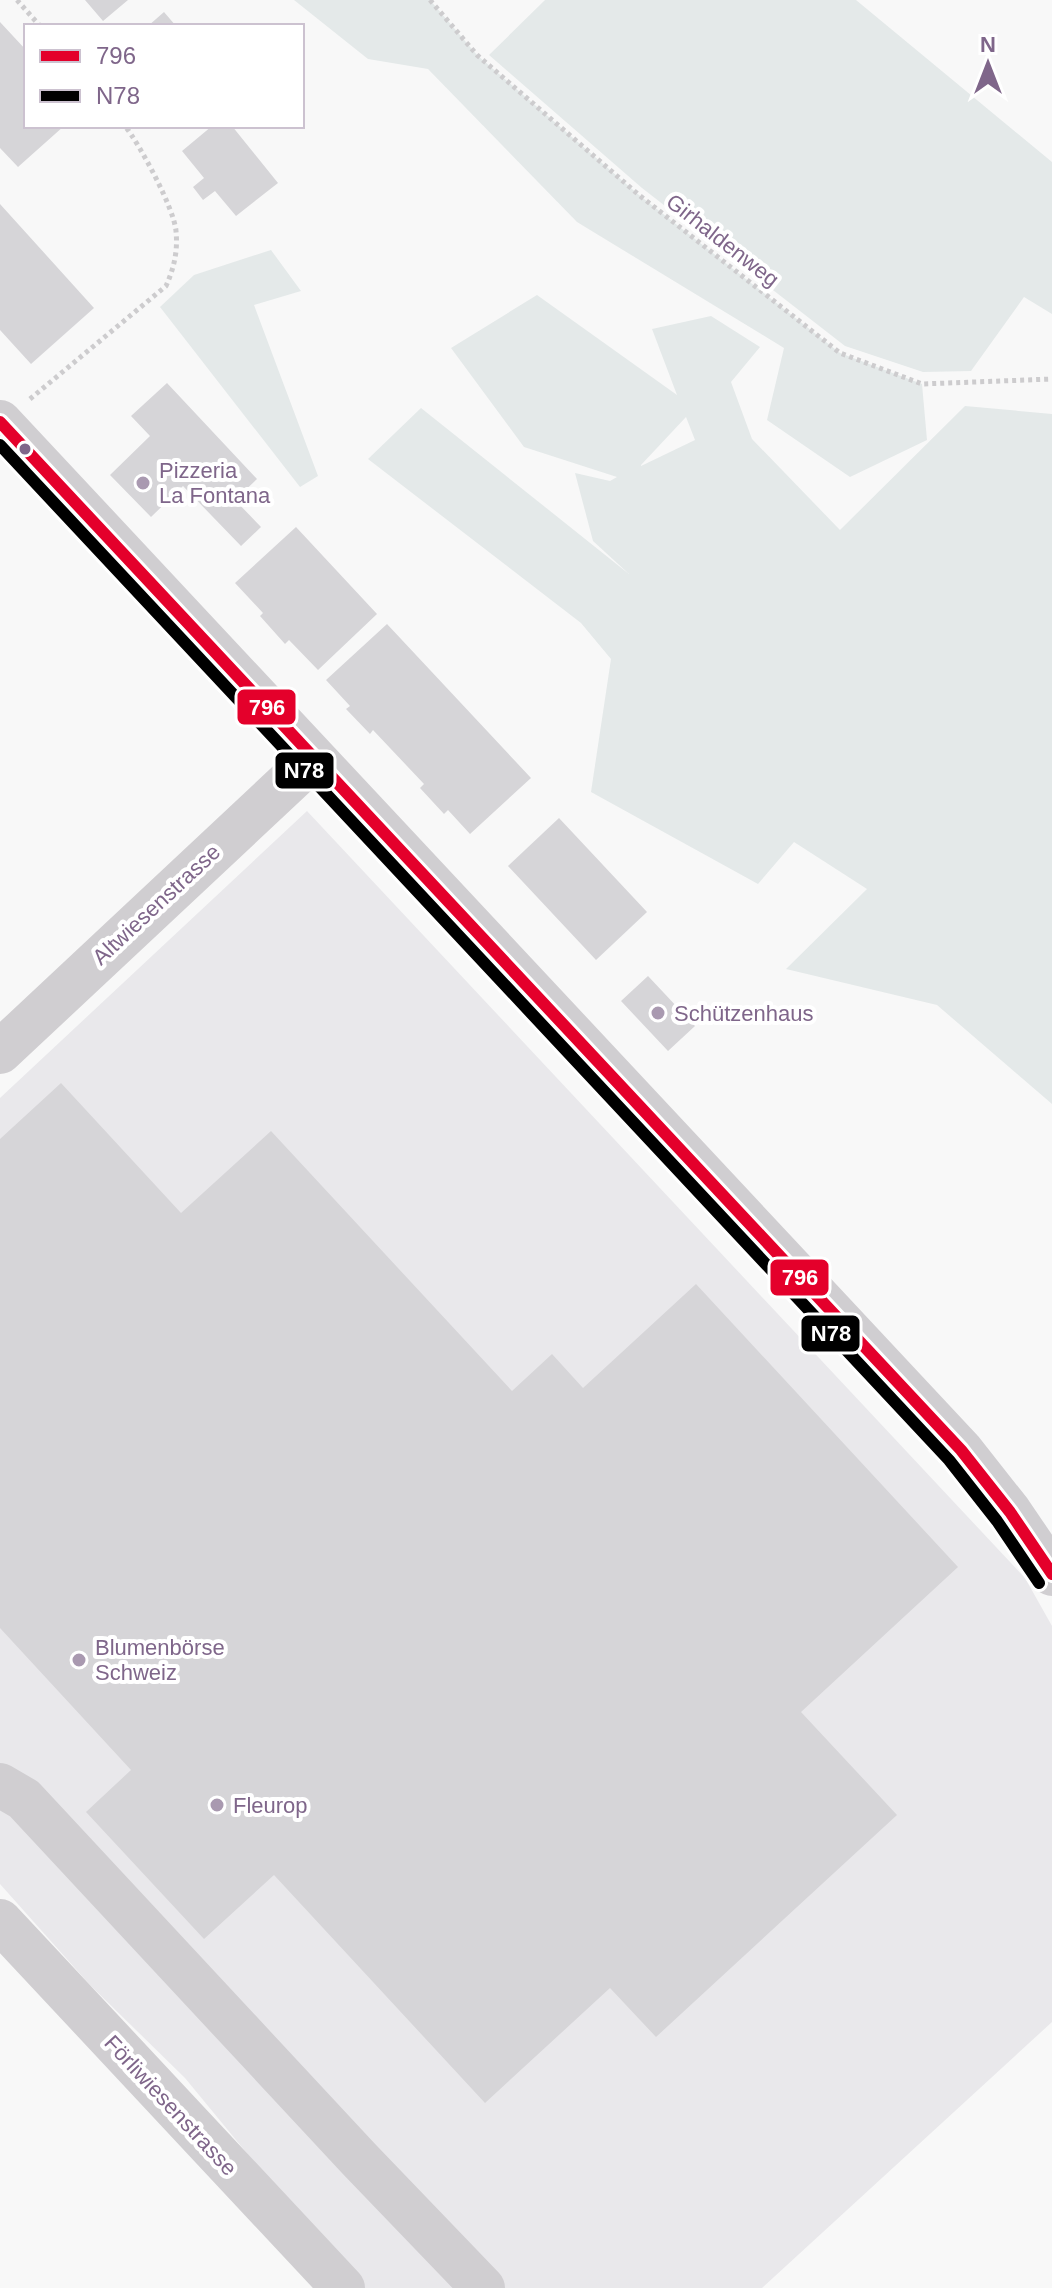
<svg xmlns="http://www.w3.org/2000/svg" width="1052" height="2288" viewBox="0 0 1052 2288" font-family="Helvetica,sans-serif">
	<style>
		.built { fill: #e9e8eb }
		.green { fill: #e4e9e9; fill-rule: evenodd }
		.building { fill: #d6d5d8 }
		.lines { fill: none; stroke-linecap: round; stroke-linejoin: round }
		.path { stroke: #cdccce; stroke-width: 5; stroke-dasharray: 4 4; stroke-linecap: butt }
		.minor { stroke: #d0ced1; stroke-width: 44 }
		.bus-1-casing { stroke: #fff; stroke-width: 18 }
		.bus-2-casing { stroke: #fff; stroke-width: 18 }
		.bus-1 { stroke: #e4002b; stroke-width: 12 }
		.bus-2 { stroke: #000; stroke-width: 12 }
		.bus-dot { fill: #7f668a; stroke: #fff; stroke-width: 3 }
		.poi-dot { fill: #a999b0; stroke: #fff; stroke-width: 3 }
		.labels { text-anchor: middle; stroke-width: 8; stroke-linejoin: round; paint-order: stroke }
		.street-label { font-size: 22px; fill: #7f668a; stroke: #fff }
		.poi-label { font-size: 22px; fill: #7f668a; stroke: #fff; text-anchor: start }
		.line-badge { stroke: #fff; stroke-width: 3 }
		.badge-label { font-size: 22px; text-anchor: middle; font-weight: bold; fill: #fff }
	</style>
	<rect width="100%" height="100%" fill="#f8f8f8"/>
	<path class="built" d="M 307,811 L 1025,1578 L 1052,1626 L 1052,2022 L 762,2288 L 358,2288 L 185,2078 L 90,1985 L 0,1884 L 0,1098 Z"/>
	<path class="green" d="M 294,0 L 430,0 L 477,55 L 639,195 L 840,353 L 922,384 L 927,440 L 850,477 L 767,420 L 784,348 L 577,222 L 428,69 L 368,59 Z
		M 545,0 L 856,0 L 1052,162 L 1052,314 L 1024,297 L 971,371 L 923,372 L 845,346 L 642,188 L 489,55 Z
		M 271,250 L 301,291 L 254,305 L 318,476 L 300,487 L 160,307 L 194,275 Z
		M 537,295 L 677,395 L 652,329 L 711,316 L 760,347 L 731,382 L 752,439 L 840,530 L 965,406 L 1052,414 L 1052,1104 L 937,1005 L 786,969 L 867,889 L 794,842 L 758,884 L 591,792 L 611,659 L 581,623 L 368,459 L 421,408 L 629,574 L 593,541 L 575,473 L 610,481 L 617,477 L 524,447 L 451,348 ZM 686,417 L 695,440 L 641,466 L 641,465 Z"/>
	<path class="building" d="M 85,0 L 128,0 L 103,21 Z
		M 164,12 L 176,26 L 148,26 Z
		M 0,22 L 26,50 L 26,126 L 64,126 L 18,167 L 0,148 Z
		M 212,126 L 232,126 L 278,183 L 236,216 L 215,191 L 203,200 L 193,187 L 204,178 L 182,151 Z
		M 0,204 L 94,308 L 31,364 L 0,330 Z
		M 167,383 L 257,479 L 235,500 L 261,527 L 241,546 L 183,486 L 151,517 L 110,475 L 150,436 L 131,416 Z
		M 296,527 L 377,614 L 318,670 L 289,640 L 285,644 L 260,616 L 263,613 L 235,583 Z
		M 387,624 L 531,778 L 470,834 L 448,810 L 444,814 L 420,788 L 424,784 L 373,730 L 370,734 L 346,709 L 350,706 L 326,680 Z
		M 559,818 L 647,912 L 596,960 L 508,866 Z
		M 648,976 L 695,1026 L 668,1051 L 621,1001 Z
		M 61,1083 L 181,1213 L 271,1131 L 512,1391 L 552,1354 L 583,1388 L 696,1284 L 958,1567 L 801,1712 L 897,1815 L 656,2037 L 610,1988 L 485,2103 L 274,1875 L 204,1939 L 86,1812 L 131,1770 L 0,1628 L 0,1139 Z"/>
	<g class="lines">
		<path class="path" d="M 17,0 L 40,26
			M 430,0 L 477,55 L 639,195 L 840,353 L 922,384 L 1052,379
			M 30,399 L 166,286 C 174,268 178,251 176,231 C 174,208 140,145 125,126"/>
		<path class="minor" d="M 0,422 L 961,1450 L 1010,1512 L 1052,1574
			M 0,1052 L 314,758
			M 0,1785 L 24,1799 L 359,2159 L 483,2288
			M 0,1921 L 343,2288"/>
		<g class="bus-1-casing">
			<path id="bus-1" d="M 0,422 L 961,1450 L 1010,1512 L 1052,1574"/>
		</g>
		<g class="bus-2-casing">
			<path id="bus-2" d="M 0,445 L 949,1460 L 997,1521 L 1039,1583"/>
		</g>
		<use href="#bus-1" class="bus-1"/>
		<use href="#bus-2" class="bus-2"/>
	</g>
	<circle class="bus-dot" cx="25" cy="449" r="7"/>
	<g class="poi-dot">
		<circle cx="143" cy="483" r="8"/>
		<circle cx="658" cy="1013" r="8"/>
		<circle cx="79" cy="1660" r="8"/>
		<circle cx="217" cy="1805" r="8"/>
	</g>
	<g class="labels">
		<g class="street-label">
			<text transform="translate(723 240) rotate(38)" y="8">Girhaldenweg</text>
			<text transform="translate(156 904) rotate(-43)" y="8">Altwiesenstrasse</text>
			<text transform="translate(171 2105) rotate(47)" y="8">Förliwiesenstrasse</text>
		</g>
		<g class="poi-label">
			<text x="159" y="478">Pizzeria<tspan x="159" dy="25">La Fontana</tspan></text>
			<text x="674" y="1021">Schützenhaus</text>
			<text x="95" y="1655">Blumenbörse<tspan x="95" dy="25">Schweiz</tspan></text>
			<text x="233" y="1813">Fleurop</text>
		</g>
	</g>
	<g class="line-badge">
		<rect x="236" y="688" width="61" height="38" rx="8" fill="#e4002b"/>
		<rect x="274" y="751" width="61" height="39" rx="8" fill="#000"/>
		<rect x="769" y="1258" width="61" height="39" rx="8" fill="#e4002b"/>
		<rect x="800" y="1314" width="61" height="39" rx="8" fill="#000"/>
	</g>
	<g class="badge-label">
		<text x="267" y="715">796</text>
		<text x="304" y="778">N78</text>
		<text x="800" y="1285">796</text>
		<text x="831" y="1341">N78</text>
	</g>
	<rect x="24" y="24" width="280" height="104" fill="#ffffff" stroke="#ccc2d0" stroke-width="2"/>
	<rect x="40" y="50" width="40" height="12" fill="#e4002b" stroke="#ccc2d0" stroke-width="2"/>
	<text x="96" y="64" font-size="24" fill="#7f668a">796</text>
	<rect x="40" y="90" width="40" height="12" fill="#000000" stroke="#ccc2d0" stroke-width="2"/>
	<text x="96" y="104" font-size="24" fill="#7f668a">N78</text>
	<g transform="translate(988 64)" stroke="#ffffff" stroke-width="6" paint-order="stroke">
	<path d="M0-6L14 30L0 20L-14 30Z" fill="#7f668a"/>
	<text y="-12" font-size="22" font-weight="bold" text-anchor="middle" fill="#7f668a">N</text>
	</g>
</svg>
